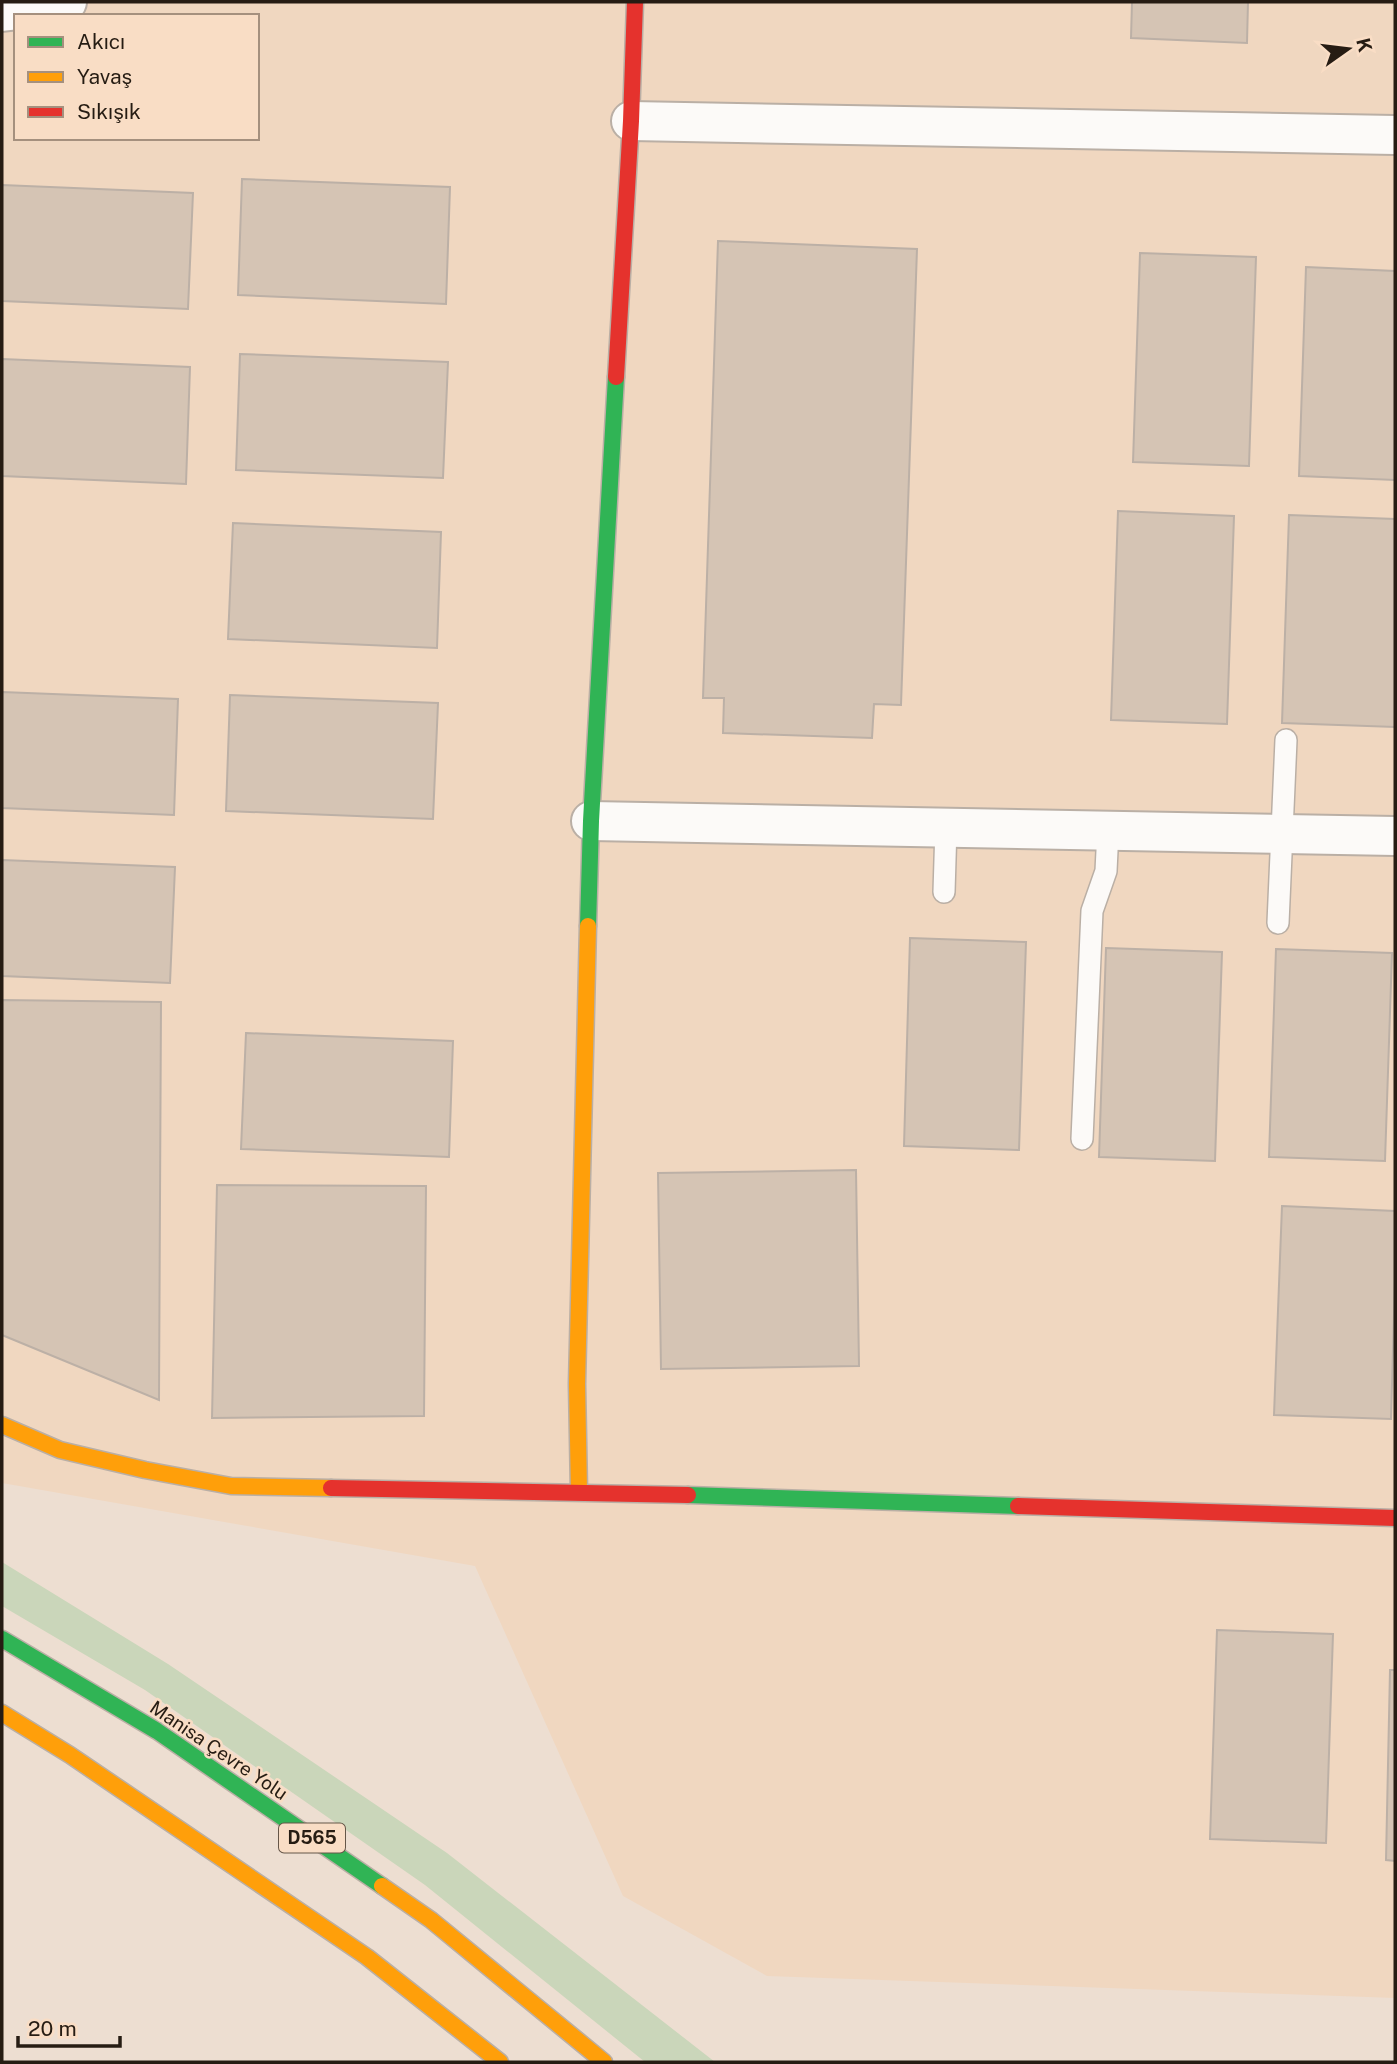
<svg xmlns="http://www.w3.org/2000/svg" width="1397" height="2064" viewBox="0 0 1397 2064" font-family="'Public Sans',sans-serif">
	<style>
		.built { fill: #f0d7c0; fill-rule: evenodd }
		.green { fill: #cad6ba }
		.building { fill: #d5c4b4; stroke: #bcb0a6; stroke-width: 2 }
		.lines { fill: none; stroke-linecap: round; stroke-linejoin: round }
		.lane-casing { stroke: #baafa5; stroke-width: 24 }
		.street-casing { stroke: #baafa5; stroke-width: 42 }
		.fast-casing { stroke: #baafa5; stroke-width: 19 }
		.slow-casing { stroke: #baafa5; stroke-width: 19 }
		.jam-casing { stroke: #baafa5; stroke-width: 19 }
		.lane { stroke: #fcfaf8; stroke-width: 21 }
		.street { stroke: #fcfaf8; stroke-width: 38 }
		.fast { stroke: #30b455; stroke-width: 16 }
		.slow { stroke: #ff9f0a; stroke-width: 16 }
		.jam { stroke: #e5322d; stroke-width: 16 }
		.labels { text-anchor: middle; stroke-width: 5; stroke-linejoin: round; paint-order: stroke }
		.shield { fill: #f9ddc5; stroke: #655648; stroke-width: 2 }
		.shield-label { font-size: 18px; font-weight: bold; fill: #261c13 }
		.street-label { font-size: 19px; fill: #261c13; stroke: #f9ddc5 }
	</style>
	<rect width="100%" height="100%" fill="#edded1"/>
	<path class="built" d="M 2,2 L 1395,2 L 1395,1998 L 767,1976 L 623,1896 L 475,1566 L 2,1483 ZM 16,16 L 257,16 L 257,138 L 16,138 Z"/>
	<path class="green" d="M 2,1562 L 168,1664 L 447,1853 L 715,2062 L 645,2062 L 425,1885 L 145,1690 L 2,1606 Z"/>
	<path class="building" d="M 1132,2 L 1248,2 L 1247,43 L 1131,38 Z
		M 242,179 L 450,187 L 446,304 L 238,295 Z
		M 2,185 L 193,193 L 188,309 L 2,301 Z
		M 718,241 L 917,249 L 901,705 L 874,704 L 872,738 L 723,733 L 724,698 L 703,698 Z
		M 1140,253 L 1256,257 L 1249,466 L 1133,462 Z
		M 1306,267 L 1395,271 L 1395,480 L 1299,476 Z
		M 240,354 L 448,362 L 443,478 L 236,470 Z
		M 2,359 L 190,367 L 186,484 L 2,476 Z
		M 1118,511 L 1234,516 L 1227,724 L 1111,720 Z
		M 1289,515 L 1395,519 L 1395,727 L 1282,723 Z
		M 233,523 L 441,532 L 437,648 L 228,639 Z
		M 2,692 L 178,699 L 174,815 L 2,808 Z
		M 230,695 L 438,703 L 433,819 L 226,811 Z
		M 2,860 L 175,867 L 170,983 L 2,976 Z
		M 910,938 L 1026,942 L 1019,1150 L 904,1146 Z
		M 1106,948 L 1222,952 L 1215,1161 L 1099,1157 Z
		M 1276,949 L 1392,953 L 1385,1161 L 1269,1157 Z
		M 2,1000 L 161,1002 L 159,1400 L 2,1335 Z
		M 246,1033 L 453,1041 L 449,1157 L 241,1149 Z
		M 856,1170 L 859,1366 L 661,1369 L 658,1173 Z
		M 217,1185 L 426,1186 L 424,1416 L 212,1418 Z
		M 1282,1206 L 1395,1211 L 1395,1280 L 1391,1419 L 1274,1415 Z
		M 1217,1630 L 1333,1634 L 1326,1843 L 1210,1839 Z
		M 1390,1670 L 1395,1670 L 1395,1861 L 1386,1860 Z"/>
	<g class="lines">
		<g class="lane-casing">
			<path id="lane" d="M 944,892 L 946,827
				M 1278,923 L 1286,740
				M 1082,1139 L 1092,911 L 1106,871 L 1108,830"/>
		</g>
		<g class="street-casing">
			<path id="street" d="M 2,12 L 54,6 L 67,2
				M 631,121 L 1395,135
				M 591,821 L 1395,836"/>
		</g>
		<g class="fast-casing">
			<path id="fast" d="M 588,926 L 591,821 L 616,377
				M 688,1495 L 1018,1506
				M 2,1639 L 157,1731 L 382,1886"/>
		</g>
		<g class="slow-casing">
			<path id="slow" d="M 2,1425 L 60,1450 L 145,1470 L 231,1486 L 331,1488
				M 579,1492 L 577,1384 L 588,926
				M 2,1713 L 70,1755 L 367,1957 L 500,2062
				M 382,1886 L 431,1920 L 604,2062"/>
		</g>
		<g class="jam-casing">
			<path id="jam" d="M 616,377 L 631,121 L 635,2
				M 331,1488 L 688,1495
				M 1018,1506 L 1395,1518"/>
		</g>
		<use href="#lane" class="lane"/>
		<use href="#street" class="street"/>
		<use href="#fast" class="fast"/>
		<use href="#slow" class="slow"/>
		<use href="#jam" class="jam"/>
	</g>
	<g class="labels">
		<rect class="shield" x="279" y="1823.5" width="66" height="29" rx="5"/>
		<g class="shield-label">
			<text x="312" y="1844">D565</text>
		</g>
		<g class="street-label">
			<text transform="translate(219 1750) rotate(34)" y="7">Manisa Çevre Yolu</text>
		</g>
	</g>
	<rect width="1397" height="2064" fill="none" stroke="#261c13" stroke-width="7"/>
	<rect x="14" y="14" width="245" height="126" fill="#f9ddc5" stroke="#a5907e" stroke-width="2"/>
	<rect x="28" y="37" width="35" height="10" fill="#30b455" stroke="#a5907e" stroke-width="2"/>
	<text x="77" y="49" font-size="21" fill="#261c13">Akıcı</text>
	<rect x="28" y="72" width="35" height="10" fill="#ff9f0a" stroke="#a5907e" stroke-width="2"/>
	<text x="77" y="84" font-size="21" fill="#261c13">Yavaş</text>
	<rect x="28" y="107" width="35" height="10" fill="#e5322d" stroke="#a5907e" stroke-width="2"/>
	<text x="77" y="119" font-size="21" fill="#261c13">Sıkışık</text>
	<g transform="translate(1348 49) rotate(76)" stroke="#f9ddc5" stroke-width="5" paint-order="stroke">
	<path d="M0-5L12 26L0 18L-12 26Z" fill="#261c13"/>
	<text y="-10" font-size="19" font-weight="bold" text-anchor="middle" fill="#261c13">K</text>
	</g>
	<path d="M18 2036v10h102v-10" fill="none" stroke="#261c13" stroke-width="3.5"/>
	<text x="28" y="2036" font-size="21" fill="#261c13" stroke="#f9ddc5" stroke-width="5" paint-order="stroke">20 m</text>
</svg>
